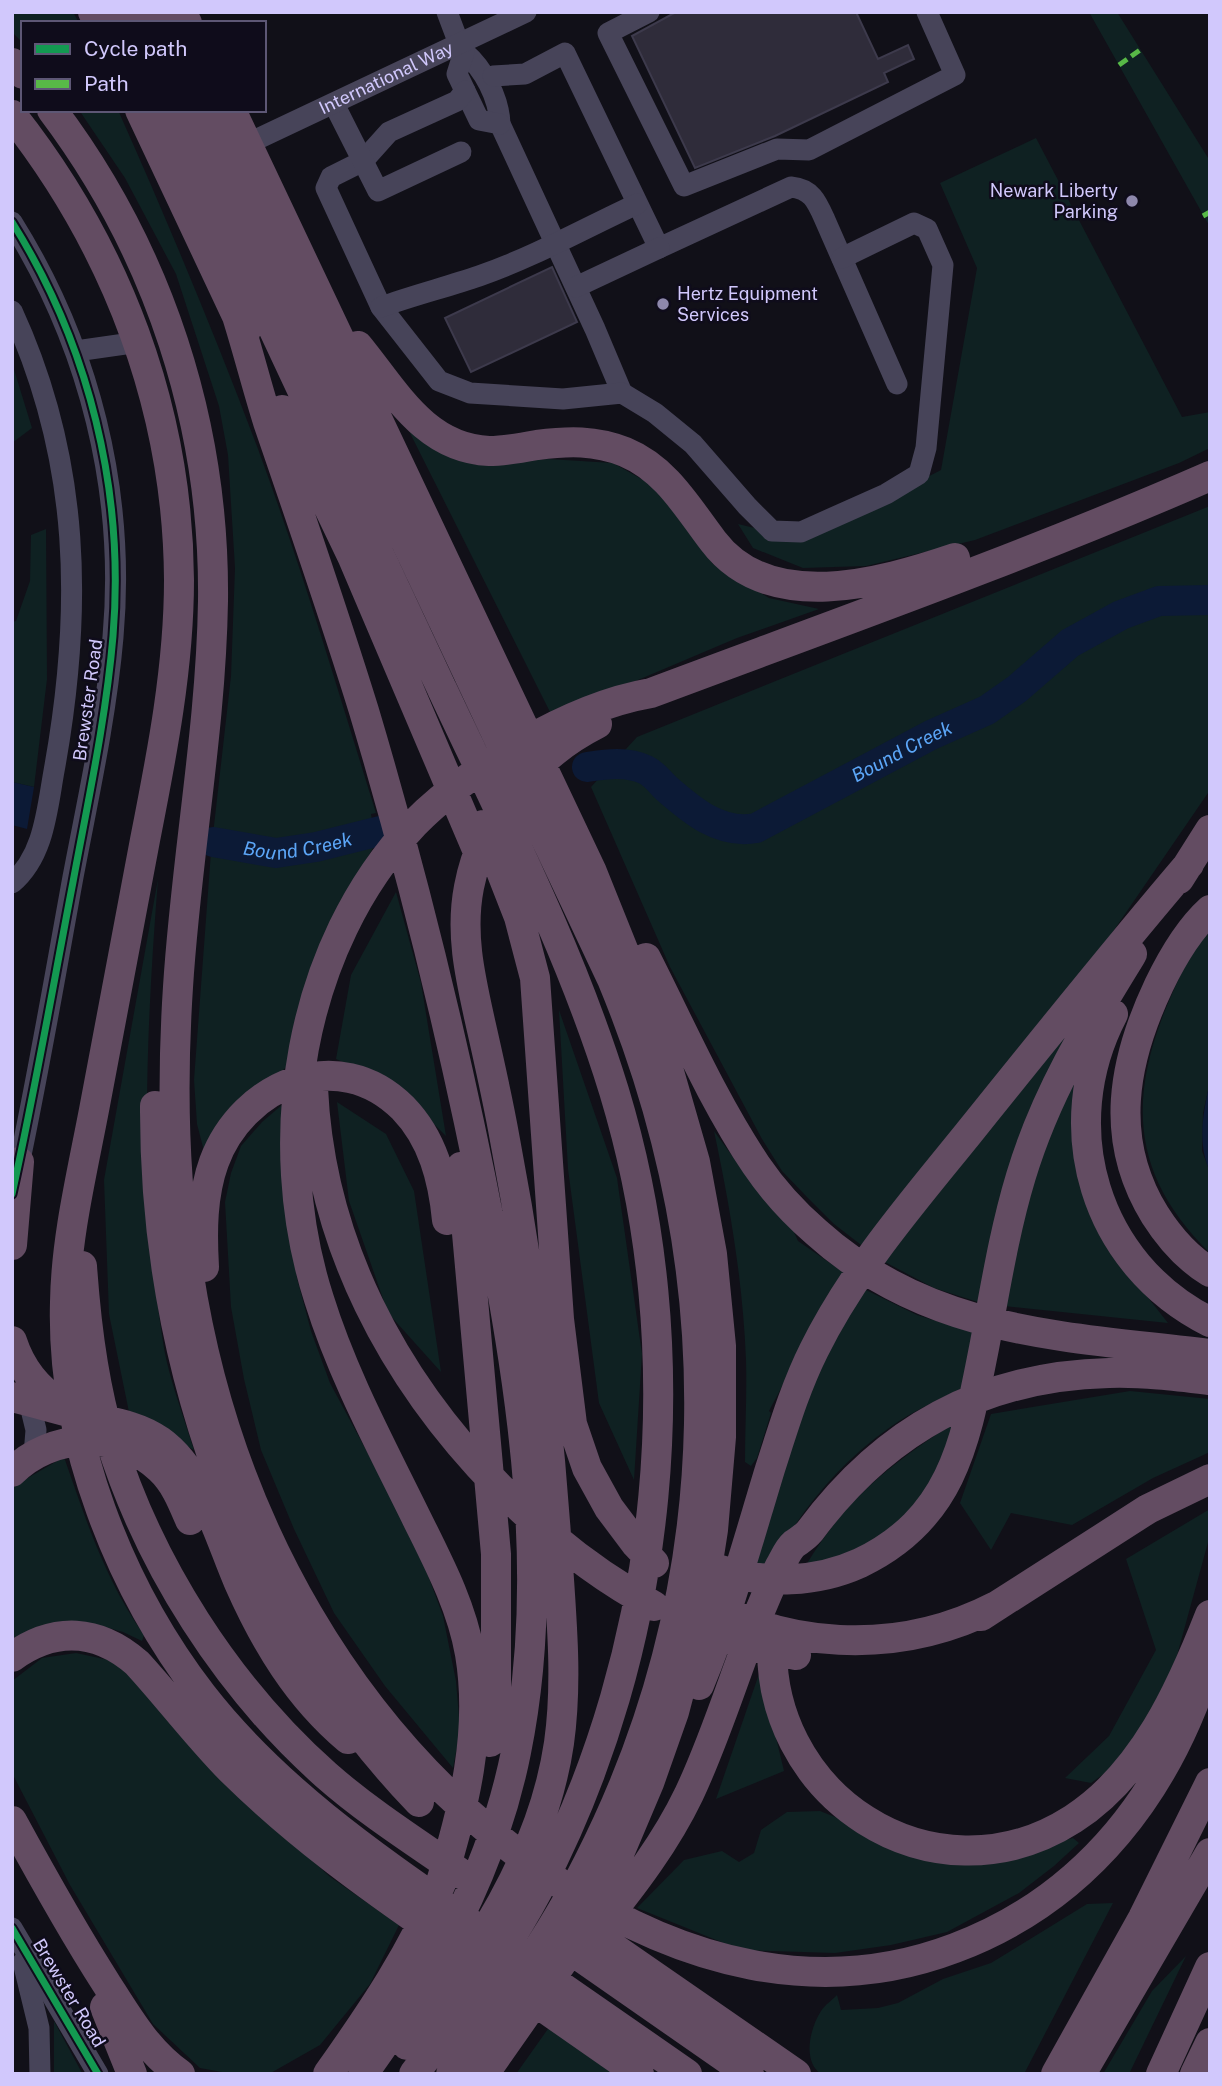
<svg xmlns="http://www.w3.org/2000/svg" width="1222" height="2086" viewBox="0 0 1222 2086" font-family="'Public Sans',sans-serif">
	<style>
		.green { fill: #0f2122 }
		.water { fill: #0c1a36 }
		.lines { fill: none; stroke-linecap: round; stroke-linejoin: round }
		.river { stroke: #0c1a36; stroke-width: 30 }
		.building { fill: #2f2c3a; stroke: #3d3a4c; stroke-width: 2 }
		.minor { stroke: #474459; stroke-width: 21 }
		.highway { stroke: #634c62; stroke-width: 30 }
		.quiet { stroke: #58b947; stroke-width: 5; stroke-dasharray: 10 5; stroke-linecap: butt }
		.cycleway-casing { stroke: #0f0c1b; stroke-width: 11 }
		.cycleway { stroke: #139951; stroke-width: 7 }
		.poi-dot { fill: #8e88ac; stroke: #0f0c1b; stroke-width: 2.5 }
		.labels { text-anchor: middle; stroke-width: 5; stroke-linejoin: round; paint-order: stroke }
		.street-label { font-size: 18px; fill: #d1c8fc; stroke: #0f0c1b }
		.poi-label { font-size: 18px; fill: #d1c8fc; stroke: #0f0c1b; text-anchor: end }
		.water-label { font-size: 19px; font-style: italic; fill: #5ca6f7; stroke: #0f0c1b }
	</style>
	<rect width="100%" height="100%" fill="#111018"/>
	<path class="green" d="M 12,12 L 73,12 L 79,23 L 23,23 L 23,43 L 12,32 Z
		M 1089,12 L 1117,12 L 1210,161 L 1210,227 Z
		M 79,110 L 118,110 C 168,222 215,335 258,449 C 302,568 338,691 376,813 L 371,814 L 376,843 L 330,922 L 289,1065 L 225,1117 L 204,1151 L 197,1124 L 194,1080 L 211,852 L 231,676 L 235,568 L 228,455 L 219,406 L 176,274 L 125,178 Z
		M 1036,138 L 1182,417 L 1210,412 L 1210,448 L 1179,463 L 975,540 L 866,566 L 803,568 L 753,548 L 738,524 L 805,540 L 941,470 L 977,268 L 940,183 Z
		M 12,363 L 32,428 L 12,443 Z
		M 407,427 L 476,465 L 548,459 L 613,463 L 661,490 L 713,564 L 769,598 L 819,609 L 737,638 L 579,705 L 551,714 Z
		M 1210,506 L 1210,790 L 1101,949 L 865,1248 L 834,1224 L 806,1196 L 782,1171 L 762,1139 L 670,967 L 591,787 L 637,737 Z
		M 46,529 L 47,679 L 34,787 L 12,782 L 12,622 L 16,621 L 30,581 L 31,535 Z
		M 158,879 C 146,1033 139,1189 163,1342 C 168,1376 184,1417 194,1450 L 130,1417 L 109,1314 L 104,1180 Z
		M 396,892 L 421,983 L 446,1136 L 394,1084 L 336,1059 L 351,975 Z
		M 1210,929 L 1210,1082 L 1203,1113 L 1202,1151 L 1210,1172 L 1210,1253 C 1134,1179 1127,1104 1166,1008 C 1178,980 1189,952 1210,929 Z
		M 1096,993 L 981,1303 L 934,1288 L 883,1261 Z
		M 559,1010 L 617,1178 L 642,1354 L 634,1480 L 599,1403 L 568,1169 Z
		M 1084,1065 L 1113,1253 L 1168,1323 L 1004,1306 L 1021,1218 L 1055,1111 Z
		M 337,1102 L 386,1134 L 414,1191 L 441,1372 L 388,1313 L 349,1201 Z
		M 283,1104 L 285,1196 L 297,1278 L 311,1331 L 330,1383 L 416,1543 L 443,1616 L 456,1681 L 460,1730 L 453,1768 L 385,1686 L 334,1613 L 294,1529 L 261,1450 L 244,1379 L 231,1307 L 225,1202 L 231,1173 L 241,1146 L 262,1122 Z
		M 714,1131 L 752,1183 L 793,1230 L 798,1241 L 846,1274 L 796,1360 L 769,1411 L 771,1413 L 757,1458 L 751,1466 L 745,1462 C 745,1428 747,1394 746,1360 C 743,1283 730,1206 714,1131 Z
		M 864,1289 L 917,1315 L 975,1333 L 965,1387 C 939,1399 913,1411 889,1428 C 838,1464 799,1512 770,1567 L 755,1566 L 808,1389 Z
		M 1130,1391 L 1210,1399 L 1210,1452 L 1153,1478 L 1072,1525 L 1011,1513 L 991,1550 L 960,1503 L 991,1414 Z
		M 955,1422 C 949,1439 944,1457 936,1474 C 923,1502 892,1533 864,1547 C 846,1556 826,1560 806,1565 C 848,1496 889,1466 955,1422 Z
		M 64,1457 C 86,1520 105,1580 144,1635 L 142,1641 L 123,1632 L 98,1625 L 36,1629 L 12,1639 L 12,1490 L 14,1486 Z
		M 1210,1509 L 1210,1535 L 1170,1681 L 1133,1753 L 1091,1783 L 1065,1778 L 1109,1736 L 1156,1650 L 1126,1559 Z
		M 76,1653 L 118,1662 L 226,1779 L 329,1876 L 399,1925 L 370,1984 L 320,2045 L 269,2074 L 233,2074 L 200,2068 L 153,2024 L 70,1885 L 12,1773 L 12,1681 L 42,1658 Z
		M 760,1671 L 784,1771 L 716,1799 Z
		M 820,1811 L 855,1825 L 1012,1854 L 1073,1838 L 1079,1843 L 1054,1866 L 1019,1893 L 947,1932 L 891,1945 L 835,1953 L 741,1950 L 637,1908 L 684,1860 L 722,1851 L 739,1862 L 754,1853 L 761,1830 L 787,1812 Z
		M 1113,1903 L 1024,2074 L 821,2074 C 802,2061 810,2028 821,2011 C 825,2005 832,2000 837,1995 L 841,2010 L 878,2008 L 898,2003 L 943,1979 L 991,1963 L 1087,1904 Z
		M 1186,1956 L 1129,2074 L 1103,2074 L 1152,1991 Z
		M 54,2021 L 82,2073 L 82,2074 L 54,2074 Z
		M 550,2026 L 622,2074 L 516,2074 Z"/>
	<path class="water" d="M 12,782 L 34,787 L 27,829 L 12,825 Z
		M 1210,1082 L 1210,1172 C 1197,1143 1203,1113 1210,1082 Z"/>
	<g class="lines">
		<g class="river">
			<path id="s1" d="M 587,767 C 607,764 627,761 646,770 C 654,774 660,782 666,788 C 691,810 720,835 756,828 L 931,735 L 987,710 L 1017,689 L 1070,643 L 1121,615 L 1159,601 L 1210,600"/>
			<path id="s2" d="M 213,842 L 276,853 L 316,847 L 380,831"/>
		</g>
	</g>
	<path class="building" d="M 676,12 L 856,12 L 878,59 L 908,45 L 914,59 L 884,73 L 888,82 L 775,136 L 695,168 L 632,36 Z
		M 552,267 L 577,322 L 471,372 L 445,318 Z"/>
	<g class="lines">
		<g class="minor">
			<path d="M 447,12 L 464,57"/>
			<path d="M 649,12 L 608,33 L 684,186 L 777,149 L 809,150 L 955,75 L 927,12"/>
			<path d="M 464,52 C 484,69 499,98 500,124 L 595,329 L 622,393"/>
			<path d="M 464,52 L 457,74 L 479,120 L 500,124"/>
			<path d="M 493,76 L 525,74 L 565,53 L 659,248 L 791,187 C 812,189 817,202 825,220 L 897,384"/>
			<path d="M 465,91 L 457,101 L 389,132 L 363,161 L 331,177 L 326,188 L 381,307 L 439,381 L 470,393 L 563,399 L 622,393 L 655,413 L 693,444 L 747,506 L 772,531 L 801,532 L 886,494 L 919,474 L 926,448 L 943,265 L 927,229 L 914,223 L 842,258"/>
			<path d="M 334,104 L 378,191 L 461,152"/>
			<path id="s3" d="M 247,144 L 526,12"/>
			<path d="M 12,222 C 89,345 126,491 113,637 C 106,718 88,798 73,877 C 55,976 38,1076 17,1174"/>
			<path d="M 576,287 L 659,248"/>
			<path d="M 381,307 C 414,295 447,287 479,276 C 534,257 585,228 637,204"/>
			<path d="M 12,311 C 81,461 83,611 54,771 C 47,810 44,856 12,883"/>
			<path d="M 76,351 L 139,342"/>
			<path d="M 29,1401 L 36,1430 L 34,1455"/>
			<path d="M 12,1928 L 98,2074"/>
			<path d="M 23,1962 L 39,2028 L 40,2074"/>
		</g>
		<path class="highway" d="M 93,12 L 99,23
			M 124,12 L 129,23
			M 154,12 L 159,23
			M 181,12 L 187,23
			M 12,63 L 23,74
			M 52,110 C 159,252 215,424 213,601 C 211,730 186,858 178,987 C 172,1079 173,1172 187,1263 C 223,1511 349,1745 561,1884 C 681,1962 818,2000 955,1948 C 1088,1898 1170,1789 1210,1656
			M 140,110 L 245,333
			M 171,110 C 262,303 352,496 442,689 C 504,821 571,951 614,1091 C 693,1351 665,1646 539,1888 C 504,1954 459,2014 414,2074
			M 203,110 L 612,979 C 732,1268 732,1581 588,1863 C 550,1938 501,2006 451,2074
			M 231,110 L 592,872 L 661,1044 L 695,1162 L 712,1254 L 721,1346 L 721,1437 L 713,1530 L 700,1613 L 674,1712 L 649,1783 L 602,1894
			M 12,115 C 117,248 178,409 179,580 C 179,667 162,754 145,840 C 128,930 111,1020 94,1110 C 82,1173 66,1238 65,1302 C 61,1440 119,1587 202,1695 C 275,1789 373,1856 471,1924 C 543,1974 615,2024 687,2074
			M 237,316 C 248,351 257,387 268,422 C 301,518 334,614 364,711 C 415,882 457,1055 491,1230 C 523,1400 551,1580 516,1752 C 492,1872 434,1975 363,2074
			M 358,346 C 395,391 424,448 489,451 C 505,451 521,448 537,445 C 568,441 595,440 625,452 C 666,469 687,507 713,541 C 769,615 881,583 955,558
			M 282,410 L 353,558 L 479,854
			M 483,825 L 519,917 L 535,978 L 559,1319 L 572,1424 L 587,1468 L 609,1508 L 636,1544 L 654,1563
			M 1179,879 L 1210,830
			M 1210,910 C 1188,930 1172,958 1159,985 C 1123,1061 1108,1139 1155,1215 C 1169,1237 1187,1258 1210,1272
			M 646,958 C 681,1027 713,1101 756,1165 C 773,1190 793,1212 816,1232 C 930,1335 1066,1336 1210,1354
			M 1113,1014 C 1054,1127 1094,1264 1210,1322
			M 313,1088 C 320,1242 393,1379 499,1487 C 546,1535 596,1575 654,1606
			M 155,1106 C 154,1358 243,1618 419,1802
			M 461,1167 L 496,1554 L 496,1690 L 490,1742
			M 12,1245 L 19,1162
			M 82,1266 C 86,1324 93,1383 110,1439 C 149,1565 227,1687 326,1775 C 368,1812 417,1843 463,1875
			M 204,1267 C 202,1232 202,1195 214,1162 C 243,1084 338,1043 403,1108 C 433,1139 443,1179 447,1220
			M 12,1341 C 21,1369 37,1389 61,1404
			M 12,1397 C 36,1403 60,1410 84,1416 C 110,1422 138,1425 160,1441 C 202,1471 219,1537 239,1583 C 265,1642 298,1697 348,1739
			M 12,1472 C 51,1433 118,1429 160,1469 C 175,1483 182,1501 190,1520
			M 720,1570 C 767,1584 816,1583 860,1563 C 954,1518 966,1439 984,1348 C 995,1290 1004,1232 1021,1176 C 1046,1093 1087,1027 1132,954
			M 688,1589 C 778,1652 899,1656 996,1606
			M 981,1616 L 1148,1509 L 1210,1479
			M 699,1628 L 752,1646 L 796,1655
			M 773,1632 C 759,1794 933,1909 1073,1819 C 1143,1774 1181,1689 1210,1615
			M 12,1657 C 55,1626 98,1629 137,1663 C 170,1699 199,1738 233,1772 C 296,1834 366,1885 439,1935
			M 699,1685 C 728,1615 748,1541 770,1469 C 783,1429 795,1388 814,1350 C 853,1271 912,1203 967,1135 C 1040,1044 1113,953 1189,864
			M 12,1821 C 42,1876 72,1930 106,1983 C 127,2016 147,2051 180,2074
			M 441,1882 C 464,1808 483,1732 470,1654 C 461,1603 436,1558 413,1511 C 379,1442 342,1373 319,1299 C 268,1141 298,947 414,824 C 445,792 482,767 521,744 C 561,721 605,701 651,693 C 838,623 1027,556 1210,476
			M 569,1917 L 796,2074
			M 600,1926 C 634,1884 666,1842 689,1794 C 724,1720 744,1639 780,1566 C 784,1559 788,1549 794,1544 C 801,1539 805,1537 810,1531 C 885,1430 982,1376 1109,1373 C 1143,1372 1176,1376 1210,1380
			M 555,1939 L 749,2074
			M 520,1991 L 639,2074
			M 105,2007 L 132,2074
			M 407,2045 C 474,1953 542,1859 559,1743 C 568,1679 561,1614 557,1550 C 548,1412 531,1276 505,1140 C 498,1100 489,1061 480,1021 C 470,976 460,933 469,887 C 482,817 534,756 597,724
			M 328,2074 C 372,2012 413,1951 442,1881
			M 484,2074 L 563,1961 L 605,1889
			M 1056,2074 L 1143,1918 L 1210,1783
			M 1081,2074 L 1210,1853
			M 1161,2074 L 1210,1967
			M 1195,2074 L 1210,2043"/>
		<path class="quiet" d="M 1119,65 L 1140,50
			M 1203,216 L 1210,212"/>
		<g class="cycleway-casing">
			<path id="cycleway" d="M 12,222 C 89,345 125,491 113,636 C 106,719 88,801 73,882 C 53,986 35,1091 12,1194
				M 12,1928 L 98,2074"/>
		</g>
		<use href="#cycleway" class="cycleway"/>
	</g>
	<g class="poi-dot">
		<circle cx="1132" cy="201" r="7"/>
		<circle cx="663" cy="304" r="7"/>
	</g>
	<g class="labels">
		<g class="street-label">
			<text dy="6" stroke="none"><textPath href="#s3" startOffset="154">International Way</textPath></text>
			<text transform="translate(88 700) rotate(-82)" y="6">Brewster Road</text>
			<text transform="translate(69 1993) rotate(59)" y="6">Brewster Road</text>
		</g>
		<g class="poi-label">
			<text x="1118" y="197">Newark Liberty<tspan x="1118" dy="21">Parking</tspan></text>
			<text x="677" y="300" text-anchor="start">Hertz Equipment<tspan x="677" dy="21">Services</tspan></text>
		</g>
		<g class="water-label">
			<text dy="7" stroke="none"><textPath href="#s1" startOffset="354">Bound Creek</textPath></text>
			<text dy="7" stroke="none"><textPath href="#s2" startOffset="86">Bound Creek</textPath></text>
		</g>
	</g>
	<rect width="1222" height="2086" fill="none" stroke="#d1c8fc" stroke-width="28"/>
	<rect x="21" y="21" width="245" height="91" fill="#0f0c1b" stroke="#5d5775" stroke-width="2"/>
	<rect x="35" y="44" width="35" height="10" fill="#139951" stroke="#5d5775" stroke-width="2"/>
	<text x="84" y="56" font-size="21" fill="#d1c8fc">Cycle path</text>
	<rect x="35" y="79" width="35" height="10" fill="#58b947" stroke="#5d5775" stroke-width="2"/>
	<text x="84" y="91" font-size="21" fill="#d1c8fc">Path</text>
</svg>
